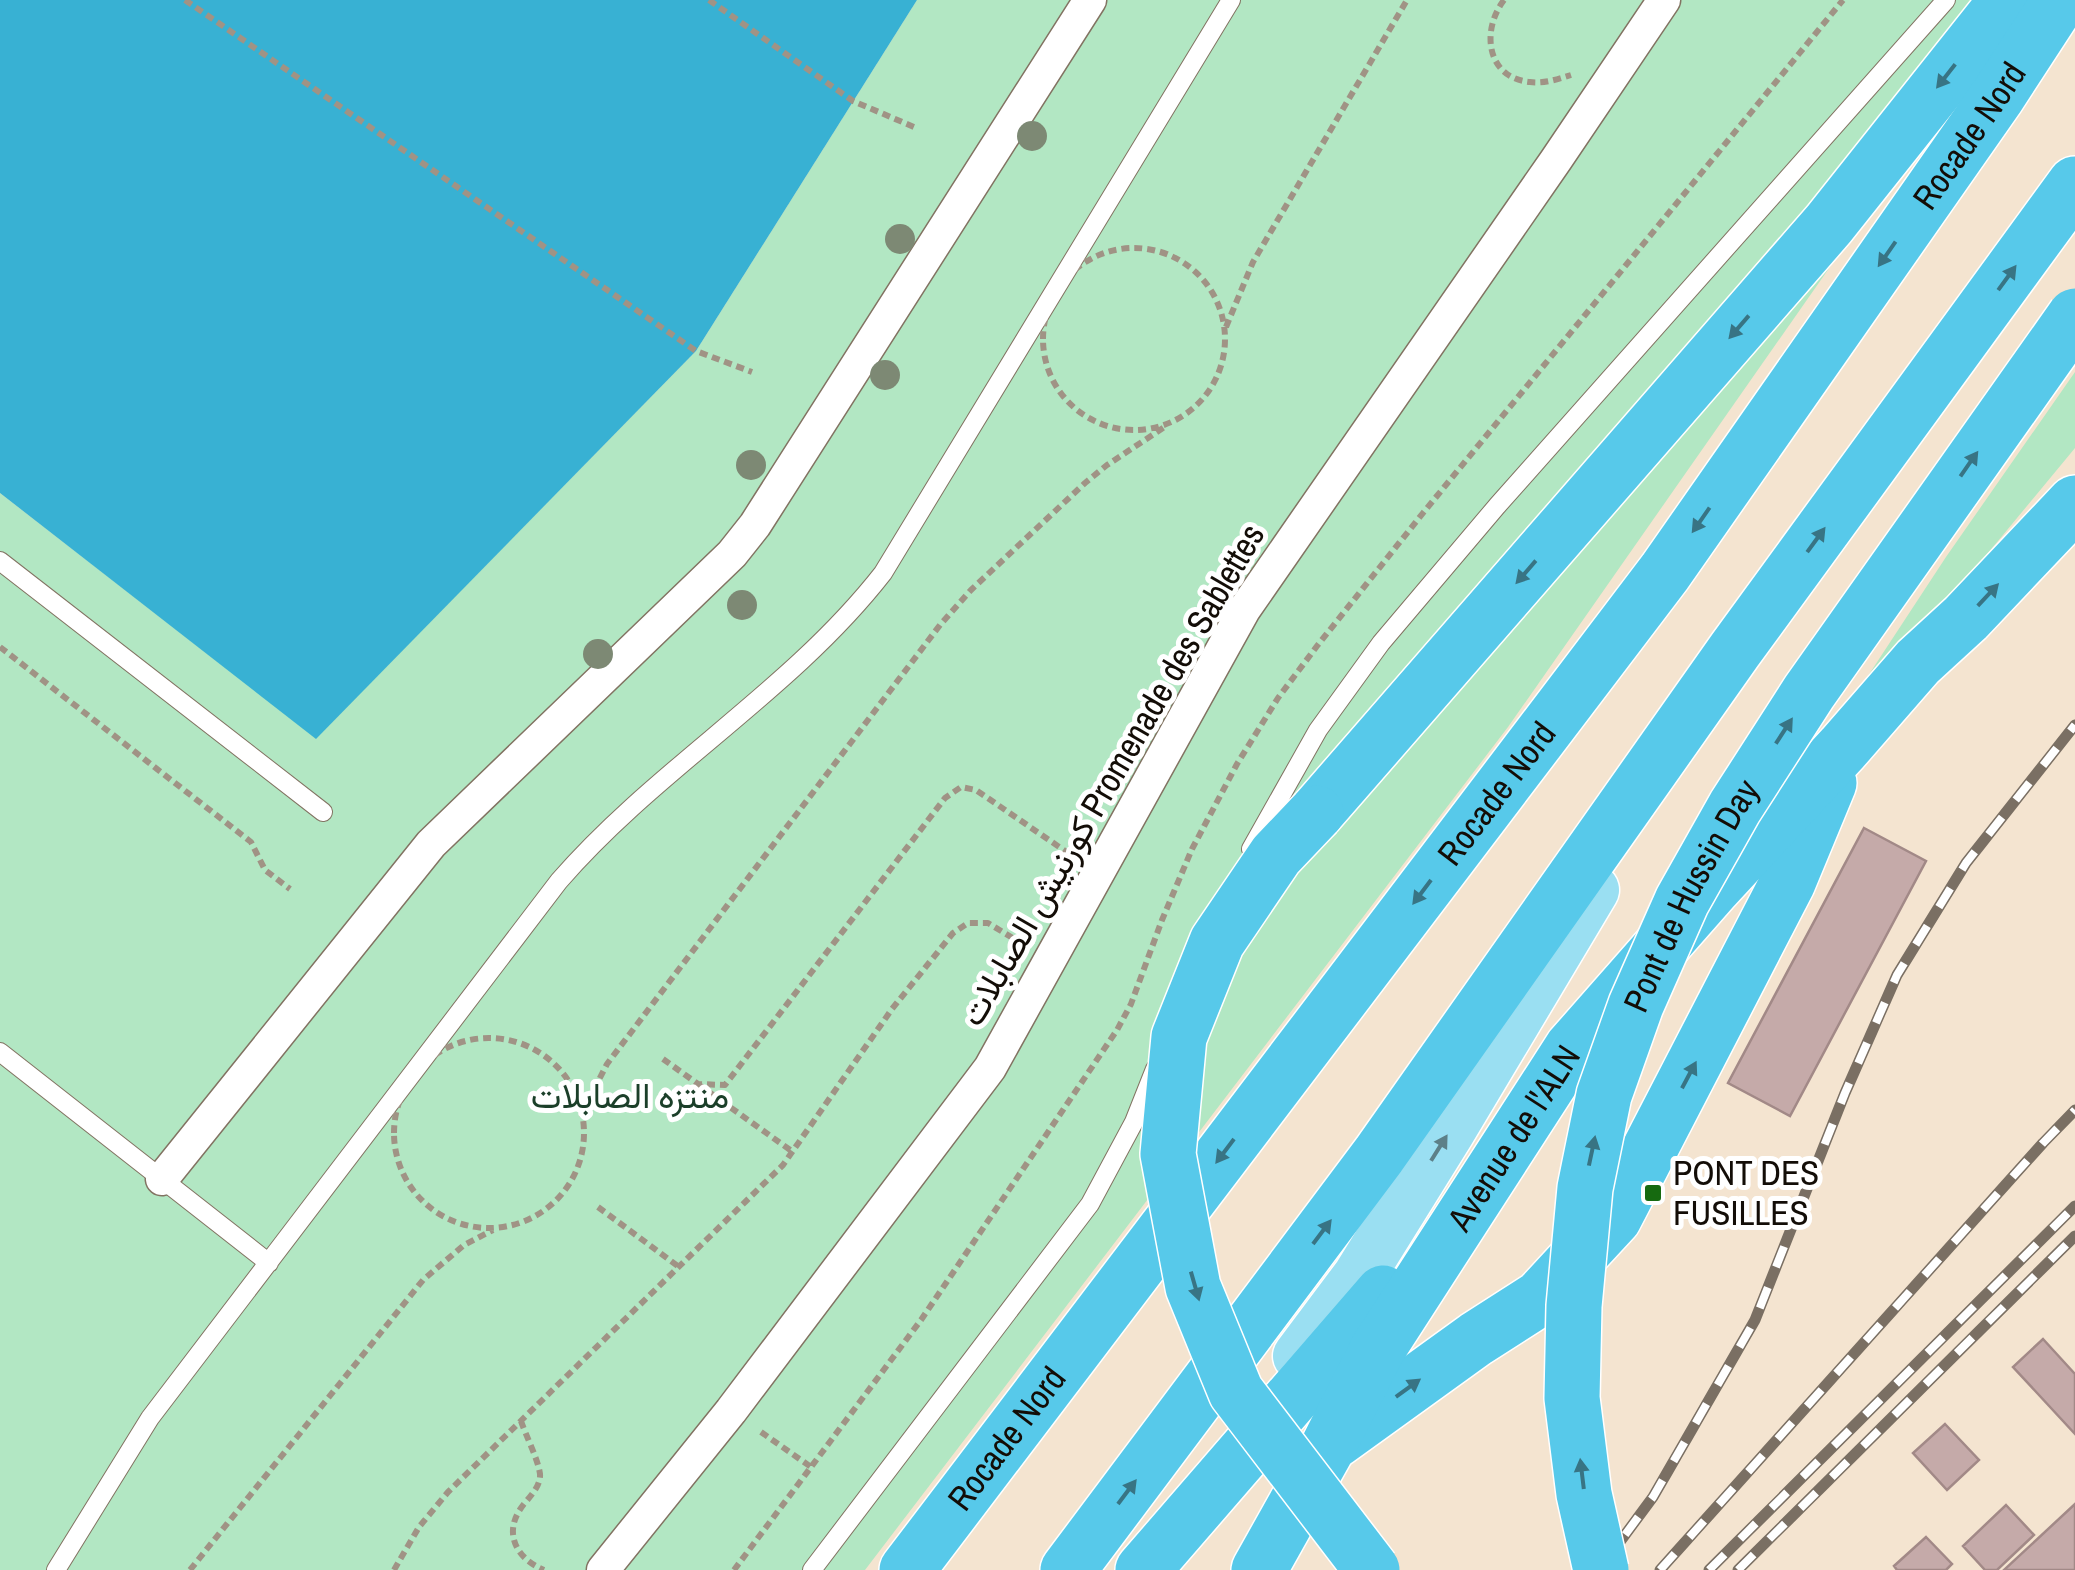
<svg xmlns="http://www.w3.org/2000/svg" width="2075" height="1570" viewBox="0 0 2075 1570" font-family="'Archivo Narrow',Vazirmatn,sans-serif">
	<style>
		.green { fill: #b2e7c3 }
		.water { fill: #38b1d3 }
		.building { fill: #c5aaa9; stroke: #a28987; stroke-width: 2.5 }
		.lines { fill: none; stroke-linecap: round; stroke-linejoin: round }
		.lane-casing { stroke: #827362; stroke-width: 20 }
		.street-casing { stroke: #827362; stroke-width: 35 }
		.primary-casing { stroke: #fff; stroke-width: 55 }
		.highway-casing { stroke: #fff; stroke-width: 58 }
		.path { stroke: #a09385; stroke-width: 6; stroke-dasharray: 8 5; stroke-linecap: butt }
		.lane { stroke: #fff; stroke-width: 18 }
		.street { stroke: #fff; stroke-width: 32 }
		.primary { stroke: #9adff2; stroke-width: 52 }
		.highway { stroke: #57c9ea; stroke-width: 55 }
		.rail-casing { stroke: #7a6f63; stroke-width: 11 }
		.rail { stroke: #fff; stroke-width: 8; stroke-dasharray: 22; stroke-linecap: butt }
		.highway-bridge-casing { stroke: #fff; stroke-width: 58; stroke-linecap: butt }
		.highway-bridge { stroke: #57c9ea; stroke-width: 55 }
		.tree { fill: #7d8974 }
		.oneway { fill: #387484 }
		.oneway2 { fill: #5d8088 }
		.poi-dot { fill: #166a10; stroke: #fff; stroke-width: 4 }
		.labels { text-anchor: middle; stroke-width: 10; stroke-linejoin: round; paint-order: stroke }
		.street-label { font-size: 35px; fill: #130d07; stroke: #fff }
		.park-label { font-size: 35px; fill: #1b3f29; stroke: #fff }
		.poi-label { font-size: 35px; fill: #130d07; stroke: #fff; text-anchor: start }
	</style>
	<rect width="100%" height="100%" fill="#f4e4d0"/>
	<path class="green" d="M 917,0 L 1994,0 L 1860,224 L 1508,727 L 865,1570 L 0,1570 L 0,493 L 316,738 L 696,351 Z
		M 2075,372 L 2075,448 L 1911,646 L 1818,752 L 1946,557 Z"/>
	<path class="water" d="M 0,0 L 917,0 L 696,351 L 316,739 L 0,493 Z"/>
	<path class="building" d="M 1864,828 L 1926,861 L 1790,1116 L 1728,1083 Z
		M 2043,1339 L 2075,1374 L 2075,1434 L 2013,1367 Z
		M 1945,1424 L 1979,1460 L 1947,1490 L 1913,1453 Z
		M 2075,1504 L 2075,1570 L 2004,1570 Z
		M 2006,1505 L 2034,1535 L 1997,1570 L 1985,1570 L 1963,1546 Z
		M 1926,1537 L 1952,1564 L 1946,1570 L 1897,1570 L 1894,1566 Z"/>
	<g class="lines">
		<g class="lane-casing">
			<path id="lane" d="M 0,561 L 323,812
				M 1251,849 L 1318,730 L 1381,643 L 1497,506 L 1946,0
				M 0,1052 L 269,1263
				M 56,1570 L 150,1418 L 559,881 C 657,768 791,691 883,573 L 1231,0
				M 812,1570 L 1090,1204 L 1134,1122 L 1155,1069"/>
		</g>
		<g class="street-casing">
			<path id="street" d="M 162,1179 L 431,844 L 732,554 L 755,525 L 1090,0
				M 603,1570 L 731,1411 L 990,1068 L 1244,610 L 1556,160 L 1664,0"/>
		</g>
		<g class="primary-casing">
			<path id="primary" d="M 1299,1356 L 1359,1276 L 1449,1131 L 1593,890"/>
		</g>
		<g class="highway-casing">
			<g id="highway">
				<path d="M 1316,813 L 1829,224 L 2007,0"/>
				<path d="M 1336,1440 L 1476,1339 L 1540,1298 L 1614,1218 L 1788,882 L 1829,783"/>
				<path id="s1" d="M 907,1570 L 1665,572 L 1997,97 L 2060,0"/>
				<path d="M 1068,1570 L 1379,1155 L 1735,650 L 2075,184"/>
				<path d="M 1143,1570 L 1383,1293"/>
				<path id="s2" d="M 1259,1570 L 1329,1445 L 1377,1350 L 1572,1048 L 1712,889 L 1843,748 L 1918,662 L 1966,618 L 2075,503"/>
			</g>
		</g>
		<path class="path" d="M 185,0 L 696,351 L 752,372
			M 709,0 L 853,101 L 914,127
			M 1504,0 C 1481,30 1486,78 1530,82 C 1544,84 1558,79 1571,75
			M1043 339a91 91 0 1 1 182 0a91 91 0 1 1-182 0Z
			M 1226,327 L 1253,262 L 1407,0
			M 0,647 L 251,842 L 265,870 L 290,889
			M394 1133a95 95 0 1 1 190 0a95 95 0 1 1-190 0Z
			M 663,1059 L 698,1084 L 725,1085 L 945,798 L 961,787 L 976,790 L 1068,853
			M 699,1085 L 793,1152
			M 582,1113 L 607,1064 L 940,625 L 971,590 L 1085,483 L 1107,465 L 1166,426
			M 598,1207 L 679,1267
			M 521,1421 C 526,1436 538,1459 540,1474 C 541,1487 528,1498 521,1508 C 503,1534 517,1559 544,1570
			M 761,1432 L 811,1467
			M 190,1570 L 423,1280 L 464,1245 L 493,1230
			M 394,1570 L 419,1527 L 448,1492 L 783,1165 L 892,1009 L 953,933 L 968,923 L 988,923 L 1021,943
			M 734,1570 L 921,1320 L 1117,1030 L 1131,1004 L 1162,920 L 1192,849 L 1237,764 L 1278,698 L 1317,646 L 1423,513 L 1843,0"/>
		<use href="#lane" class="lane"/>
		<use href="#street" class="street"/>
		<use href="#primary" class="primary"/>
		<use href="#highway" class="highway"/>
		<g class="rail-casing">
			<path id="rail" d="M 1599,1570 L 1653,1497 L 1755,1320 L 1845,1093 L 1897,975 L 1966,863 L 2075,725
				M 1660,1570 L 2043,1143 L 2075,1110
				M 1709,1570 L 2075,1206
				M 1738,1570 L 2075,1236"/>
		</g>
		<use href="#rail" class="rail"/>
		<g class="highway-bridge-casing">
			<g id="highway-bridge">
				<path d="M 1316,813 L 1276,855 L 1217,942 L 1179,1037 L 1168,1154 L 1193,1287 L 1236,1392 L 1372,1570"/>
				<path id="s3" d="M 1601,1570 L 1584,1494 L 1572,1398 L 1574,1306 L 1585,1188 L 1604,1095 L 1636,1005 L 1682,901 L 1735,807 L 1809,692 L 2075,316"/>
			</g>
		</g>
		<use href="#highway-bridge" class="highway-bridge"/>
	</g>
	<g class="tree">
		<circle cx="1032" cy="136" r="15"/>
		<circle cx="900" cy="239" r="15"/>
		<circle cx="885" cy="375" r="15"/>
		<circle cx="751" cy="465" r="15"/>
		<circle cx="742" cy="605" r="15"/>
		<circle cx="598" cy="654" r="15"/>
	</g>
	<defs><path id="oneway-solid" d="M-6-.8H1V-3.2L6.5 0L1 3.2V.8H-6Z" transform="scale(2.5)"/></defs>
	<g class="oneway">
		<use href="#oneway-solid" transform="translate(1946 76) rotate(128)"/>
		<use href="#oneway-solid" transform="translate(1887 254) rotate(125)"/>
		<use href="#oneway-solid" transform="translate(2007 278) rotate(-54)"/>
		<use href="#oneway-solid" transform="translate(1739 327) rotate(131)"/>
		<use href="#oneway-solid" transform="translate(1969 464) rotate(-55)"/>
		<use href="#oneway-solid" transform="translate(1701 520) rotate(125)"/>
		<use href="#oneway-solid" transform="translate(1816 540) rotate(-54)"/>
		<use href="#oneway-solid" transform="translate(1526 572) rotate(131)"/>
		<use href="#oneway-solid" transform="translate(1988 595) rotate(-47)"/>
		<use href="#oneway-solid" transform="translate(1784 731) rotate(-57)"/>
		<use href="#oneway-solid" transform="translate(1422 892) rotate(127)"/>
		<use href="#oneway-solid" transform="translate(1689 1075) rotate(-62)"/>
		<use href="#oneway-solid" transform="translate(1225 1151) rotate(127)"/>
		<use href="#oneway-solid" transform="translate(1592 1151) rotate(-78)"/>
		<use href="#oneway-solid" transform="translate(1322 1232) rotate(-53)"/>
		<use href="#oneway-solid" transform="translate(1195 1286) rotate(74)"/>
		<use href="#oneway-solid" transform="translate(1408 1388) rotate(-36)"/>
		<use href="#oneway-solid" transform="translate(1582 1474) rotate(-97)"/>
		<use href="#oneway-solid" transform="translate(1127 1492) rotate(-53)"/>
	</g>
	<use class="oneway2" href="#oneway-solid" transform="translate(1439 1148) rotate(-58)"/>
	<rect class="poi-dot" x="1643" y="1183" width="20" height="20" rx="5"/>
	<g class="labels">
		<g class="street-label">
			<text dy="12" stroke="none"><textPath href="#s1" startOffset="1785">Rocade Nord</textPath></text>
			<text transform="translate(1112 775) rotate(-60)" y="12">كورنيش الصابلات Promenade des Sablettes</text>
			<text dy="12" stroke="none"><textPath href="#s1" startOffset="975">Rocade Nord</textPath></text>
			<text dy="12" stroke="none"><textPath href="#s3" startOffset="698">Pont de Hussin Day</textPath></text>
			<text dy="12" stroke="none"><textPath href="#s2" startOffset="502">Avenue de l'ALN</textPath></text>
			<text dy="12" stroke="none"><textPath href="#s1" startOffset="165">Rocade Nord</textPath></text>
		</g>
		<g class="park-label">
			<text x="630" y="1108">منتزه الصابلات</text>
		</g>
		<g class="poi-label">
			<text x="1673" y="1185">PONT DES<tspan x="1673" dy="40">FUSILLES</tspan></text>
		</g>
	</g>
</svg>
